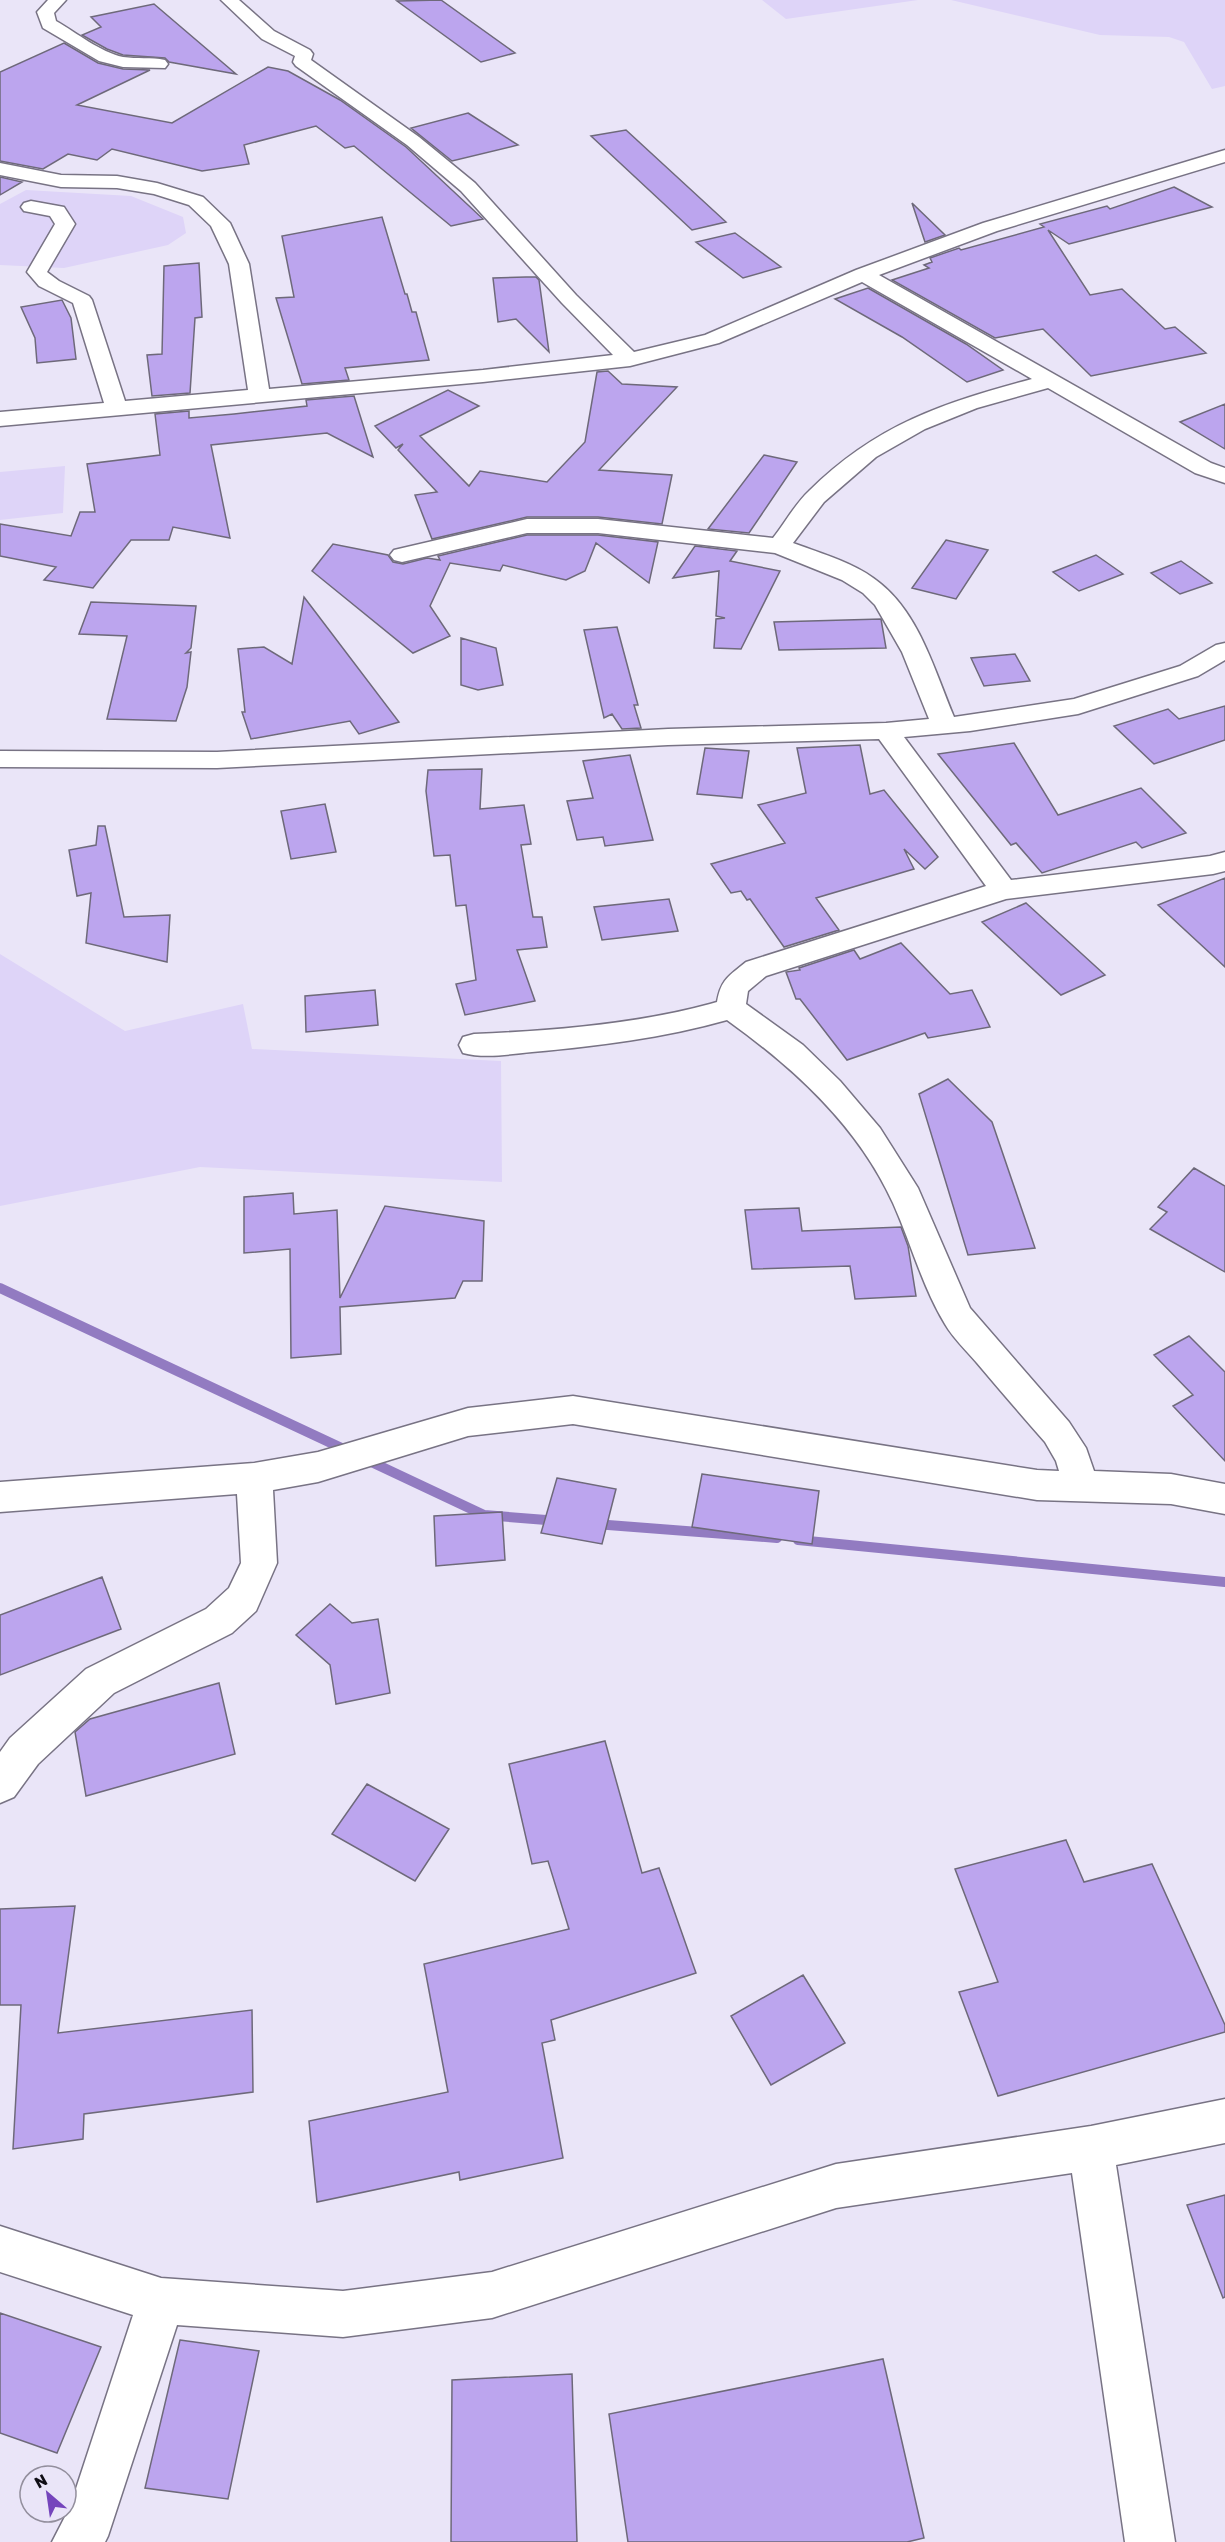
<svg xmlns="http://www.w3.org/2000/svg" width="1225" height="2542" viewBox="0 0 1225 2542" font-family="Rubik,sans-serif">
	<style>
		.green { fill: #ded4f8 }
		.lines { fill: none; stroke-linecap: round; stroke-linejoin: round }
		.stream { stroke: #927bc1; stroke-width: 10 }
		.building { fill: #bca5ee; stroke: #6e697a; stroke-width: 1.5 }
		.minor-casing { stroke: #787384; stroke-width: 3 }
		.minor { fill: #fff; fill-rule: evenodd }
	</style>
	<rect width="100%" height="100%" fill="#eae5f8"/>
	<path class="green" d="M 762,0 L 918,0 L 786,19 Z
		M 951,0 L 1225,0 L 1225,86 L 1212,89 L 1184,42 L 1169,37 L 1100,35 Z
		M 26,190 L 131,196 L 183,217 L 186,233 L 168,245 L 64,268 L 0,265 L 0,204 Z
		M 65,466 L 63,513 L 0,520 L 0,472 Z
		M 0,954 L 125,1031 L 243,1004 L 252,1049 L 501,1061 L 502,1182 L 200,1167 L 0,1206 Z"/>
	<g class="lines">
		<path class="stream" d="M 0,1288 L 348,1451
			M 365,1459 L 484,1515 L 559,1521
			M 595,1524 L 777,1538
			M 798,1540 L 1225,1582"/>
	</g>
	<path class="building" d="M 441,0 L 515,53 L 481,62 L 397,1 Z
		M 154,4 L 236,74 L 169,62 L 165,58 L 123,55 L 107,49 L 82,35 L 101,27 L 91,17 Z
		M 64,43 L 98,63 L 123,69 L 150,70 L 77,105 L 172,123 L 268,67 L 288,71 L 340,100 L 406,147 L 483,219 L 451,226 L 354,146 L 345,148 L 316,126 L 244,145 L 249,164 L 202,171 L 112,149 L 97,160 L 68,154 L 43,169 L 0,161 L 0,72 Z
		M 468,113 L 518,145 L 452,161 L 411,128 Z
		M 626,130 L 726,222 L 692,230 L 591,136 Z
		M 0,177 L 22,182 L 0,195 Z
		M 1174,187 L 1212,207 L 1069,244 L 1048,230 L 1090,295 L 1122,289 L 1165,329 L 1175,327 L 1206,353 L 1091,376 L 1043,329 L 995,338 L 892,280 L 929,268 L 924,265 L 932,262 L 930,258 L 959,248 L 961,250 L 1044,227 L 1040,224 L 1107,206 L 1110,209 Z
		M 912,203 L 945,235 L 925,242 Z
		M 382,217 L 405,294 L 407,294 L 412,312 L 416,312 L 429,360 L 345,368 L 349,380 L 302,384 L 276,298 L 294,297 L 282,236 Z
		M 735,233 L 781,267 L 743,278 L 696,242 Z
		M 199,263 L 202,317 L 195,318 L 190,393 L 152,396 L 147,355 L 162,354 L 164,266 Z
		M 526,277 L 536,277 L 539,280 L 549,352 L 516,319 L 498,322 L 493,278 Z
		M 868,288 L 966,344 L 1003,370 L 967,382 L 902,337 L 835,299 Z
		M 62,300 L 71,318 L 76,359 L 37,363 L 35,338 L 21,307 Z
		M 608,371 L 622,384 L 677,387 L 599,470 L 672,475 L 662,524 L 598,517 L 527,517 L 432,539 L 415,495 L 437,492 L 398,450 L 403,444 L 396,448 L 375,426 L 448,390 L 479,406 L 420,436 L 469,486 L 480,471 L 547,482 L 585,442 L 597,372 Z
		M 354,396 L 373,457 L 327,433 L 211,445 L 230,538 L 173,527 L 169,540 L 131,540 L 93,588 L 44,580 L 56,567 L 0,556 L 0,524 L 71,536 L 80,512 L 95,512 L 87,464 L 160,455 L 155,414 L 189,411 L 189,418 L 234,414 L 307,406 L 306,400 Z
		M 1225,404 L 1225,449 L 1180,422 Z
		M 764,455 L 797,462 L 749,533 L 708,529 Z
		M 527,535 L 598,535 L 658,542 L 649,583 L 596,543 L 585,571 L 566,580 L 503,565 L 500,571 L 450,563 L 430,606 L 450,636 L 413,653 L 312,571 L 333,544 L 388,555 L 393,562 L 403,564 L 427,558 L 440,560 L 438,556 Z
		M 946,540 L 988,550 L 956,599 L 912,588 Z
		M 695,546 L 737,551 L 730,561 L 780,571 L 741,649 L 714,648 L 716,619 L 725,618 L 716,616 L 719,571 L 673,578 Z
		M 1096,555 L 1123,574 L 1079,591 L 1053,572 Z
		M 1181,561 L 1212,583 L 1180,594 L 1151,573 Z
		M 304,597 L 399,722 L 359,734 L 350,721 L 251,739 L 242,712 L 245,712 L 238,649 L 264,647 L 292,664 Z
		M 91,602 L 196,606 L 191,648 L 186,653 L 191,652 L 187,687 L 176,721 L 107,719 L 127,636 L 79,634 Z
		M 881,619 L 886,648 L 779,650 L 774,622 Z
		M 617,627 L 638,705 L 634,705 L 641,728 L 622,729 L 612,714 L 604,718 L 584,630 Z
		M 461,638 L 496,648 L 503,685 L 478,690 L 461,685 Z
		M 1015,654 L 1030,681 L 984,686 L 971,658 Z
		M 1225,706 L 1225,740 L 1154,764 L 1114,726 L 1168,709 L 1179,719 Z
		M 1014,743 L 1058,815 L 1141,788 L 1186,833 L 1142,848 L 1136,842 L 1042,873 L 1016,843 L 1011,845 L 938,754 Z
		M 860,745 L 870,794 L 884,790 L 938,857 L 925,869 L 904,849 L 914,869 L 816,898 L 839,930 L 784,947 L 750,899 L 747,900 L 741,891 L 731,893 L 711,864 L 785,843 L 758,805 L 806,793 L 797,748 Z
		M 705,748 L 749,751 L 742,798 L 697,794 Z
		M 630,755 L 653,840 L 605,846 L 603,837 L 577,840 L 567,801 L 593,798 L 583,761 Z
		M 482,769 L 480,809 L 524,805 L 531,844 L 521,845 L 533,917 L 542,917 L 547,947 L 517,950 L 535,1001 L 465,1015 L 456,984 L 476,980 L 466,905 L 456,906 L 450,855 L 434,856 L 426,791 L 428,770 Z
		M 325,804 L 336,852 L 291,859 L 281,811 Z
		M 98,826 L 105,826 L 124,917 L 170,915 L 167,962 L 86,943 L 91,893 L 77,896 L 69,850 L 96,845 Z
		M 1225,878 L 1225,967 L 1158,905 Z
		M 669,899 L 678,931 L 602,940 L 594,907 Z
		M 1026,903 L 1105,975 L 1061,995 L 982,922 Z
		M 901,943 L 950,994 L 972,990 L 990,1027 L 928,1038 L 925,1033 L 847,1060 L 800,999 L 796,999 L 786,972 L 800,970 L 799,968 L 854,950 L 860,959 Z
		M 375,990 L 378,1025 L 306,1032 L 305,996 Z
		M 948,1079 L 992,1122 L 1035,1248 L 968,1255 L 919,1094 Z
		M 1194,1168 L 1225,1186 L 1225,1272 L 1150,1229 L 1167,1212 L 1158,1207 Z
		M 293,1193 L 294,1214 L 337,1210 L 340,1298 L 385,1206 L 484,1221 L 482,1281 L 463,1281 L 455,1298 L 340,1307 L 341,1354 L 291,1358 L 290,1249 L 244,1253 L 244,1197 Z
		M 799,1208 L 802,1231 L 901,1227 L 908,1246 L 916,1296 L 855,1299 L 850,1266 L 752,1269 L 745,1210 Z
		M 1189,1336 L 1225,1372 L 1225,1461 L 1173,1406 L 1193,1395 L 1154,1355 Z
		M 702,1474 L 819,1491 L 812,1544 L 692,1527 Z
		M 557,1478 L 616,1489 L 602,1544 L 541,1533 Z
		M 502,1512 L 505,1560 L 436,1566 L 434,1516 Z
		M 102,1577 L 121,1629 L 0,1675 L 0,1615 Z
		M 330,1604 L 352,1623 L 378,1619 L 390,1693 L 336,1704 L 330,1665 L 296,1635 Z
		M 219,1683 L 235,1754 L 86,1796 L 75,1732 L 90,1719 Z
		M 605,1741 L 642,1873 L 659,1868 L 696,1973 L 551,2020 L 555,2040 L 542,2043 L 563,2158 L 460,2180 L 459,2172 L 317,2202 L 309,2121 L 448,2092 L 424,1964 L 569,1929 L 548,1861 L 532,1864 L 509,1764 Z
		M 367,1784 L 449,1829 L 415,1881 L 332,1834 Z
		M 1066,1840 L 1084,1882 L 1152,1864 L 1225,2025 L 1225,2032 L 998,2096 L 959,1992 L 998,1982 L 955,1869 Z
		M 75,1906 L 58,2033 L 252,2010 L 253,2092 L 84,2114 L 83,2139 L 13,2149 L 21,2005 L 0,2005 L 0,1909 Z
		M 803,1975 L 845,2043 L 771,2085 L 731,2016 Z
		M 1225,2195 L 1225,2297 L 1223,2298 L 1187,2205 Z
		M 0,2313 L 101,2347 L 57,2453 L 0,2433 Z
		M 180,2340 L 259,2351 L 228,2499 L 145,2488 Z
		M 883,2359 L 924,2538 L 907,2542 L 628,2542 L 609,2414 Z
		M 572,2374 L 577,2542 L 451,2542 L 452,2380 Z"/>
	<g class="lines">
		<g class="minor-casing">
			<path id="minor" d="M 48,0 L 66,0 L 54,13 L 56,21 C 77,33 100,52 123,57 C 137,59 151,57 165,60 L 168,64 L 165,68 L 123,67 L 99,61 L 43,28 L 37,12 Z
				M 221,0 L 239,0 L 274,31 L 310,50 L 313,54 L 311,60 L 419,137 L 475,183 L 576,295 L 634,352 L 705,335 L 856,270 L 983,223 L 1225,150 L 1225,162 L 997,231 L 879,275 L 1211,463 L 1225,468 L 1225,483 L 1195,473 L 1048,388 L 977,408 L 925,429 L 876,457 L 824,502 L 793,543 C 822,554 857,563 881,584 C 920,616 935,672 954,717 L 1074,699 L 1180,666 L 1216,645 L 1225,643 L 1225,660 L 1198,676 L 1078,714 L 970,731 L 904,737 L 1011,880 L 1210,856 L 1225,852 L 1225,871 L 1213,874 L 1006,899 L 766,976 L 748,991 L 746,1004 L 803,1045 L 840,1081 L 880,1128 L 918,1188 L 970,1308 L 1069,1422 L 1086,1448 L 1094,1471 L 1171,1474 L 1225,1484 L 1225,1514 L 1171,1504 L 1037,1500 L 573,1424 L 468,1436 L 318,1482 L 273,1490 L 277,1563 L 256,1611 L 232,1633 L 114,1693 L 38,1764 L 14,1797 L 0,1803 L 0,1752 L 10,1738 L 86,1669 L 206,1609 L 229,1588 L 241,1563 L 237,1494 L 0,1512 L 0,1482 L 254,1463 L 318,1452 L 468,1408 L 573,1396 L 1037,1470 L 1059,1471 L 1056,1461 L 1045,1442 C 1022,1416 999,1389 977,1363 C 966,1350 953,1338 945,1324 C 922,1286 911,1243 893,1203 C 858,1126 794,1068 727,1020 C 664,1038 597,1046 532,1052 C 510,1054 485,1059 463,1053 L 459,1045 L 463,1037 L 474,1034 C 550,1031 637,1024 710,1004 L 717,1002 C 721,979 729,976 746,962 L 986,886 L 879,739 L 668,745 L 217,768 L 0,767 L 0,751 L 217,752 L 668,729 L 886,723 L 929,719 L 902,652 L 875,605 L 863,593 L 842,580 L 775,553 L 598,533 L 527,533 L 402,562 L 394,560 L 390,555 L 394,550 L 527,519 L 598,519 L 773,538 C 785,523 795,504 809,491 C 877,424 943,403 1032,379 L 862,282 L 719,343 L 630,366 L 483,382 L 0,426 L 0,412 L 104,403 L 73,303 L 39,286 L 27,272 L 55,224 L 50,216 L 24,211 L 21,207 L 24,203 L 31,201 L 64,207 L 75,224 L 47,272 L 59,281 L 89,296 L 92,300 L 125,401 L 248,390 L 229,264 L 211,226 L 189,205 L 154,194 L 117,188 L 61,187 L 0,175 L 0,163 L 61,175 L 117,176 L 157,183 L 203,197 L 230,223 L 249,264 L 269,389 L 483,370 L 613,355 L 562,303 L 461,191 L 407,145 L 296,66 L 293,62 L 295,56 L 262,39 Z
				M 1225,2099 L 1225,2143 L 1116,2165 L 1175,2542 L 1125,2542 L 1072,2173 L 836,2208 L 492,2318 L 343,2337 L 177,2325 L 108,2536 L 105,2542 L 52,2542 L 70,2507 L 133,2315 L 0,2272 L 0,2226 L 161,2278 L 343,2291 L 492,2272 L 836,2164 L 1091,2126 Z"/>
		</g>
		<use href="#minor" class="minor"/>
	</g>
	<g transform="translate(48 2494) rotate(331)"><circle r="28" fill="#eae5f8" stroke="#938f9d" stroke-width="1.5"/>
	<path d="M0-4.5L10 22L0 15L-10 22Z" fill="#7545bc"/>
	<text y="-9" font-size="16" font-weight="bold" text-anchor="middle" fill="#100e15">N</text>
	</g>
</svg>
